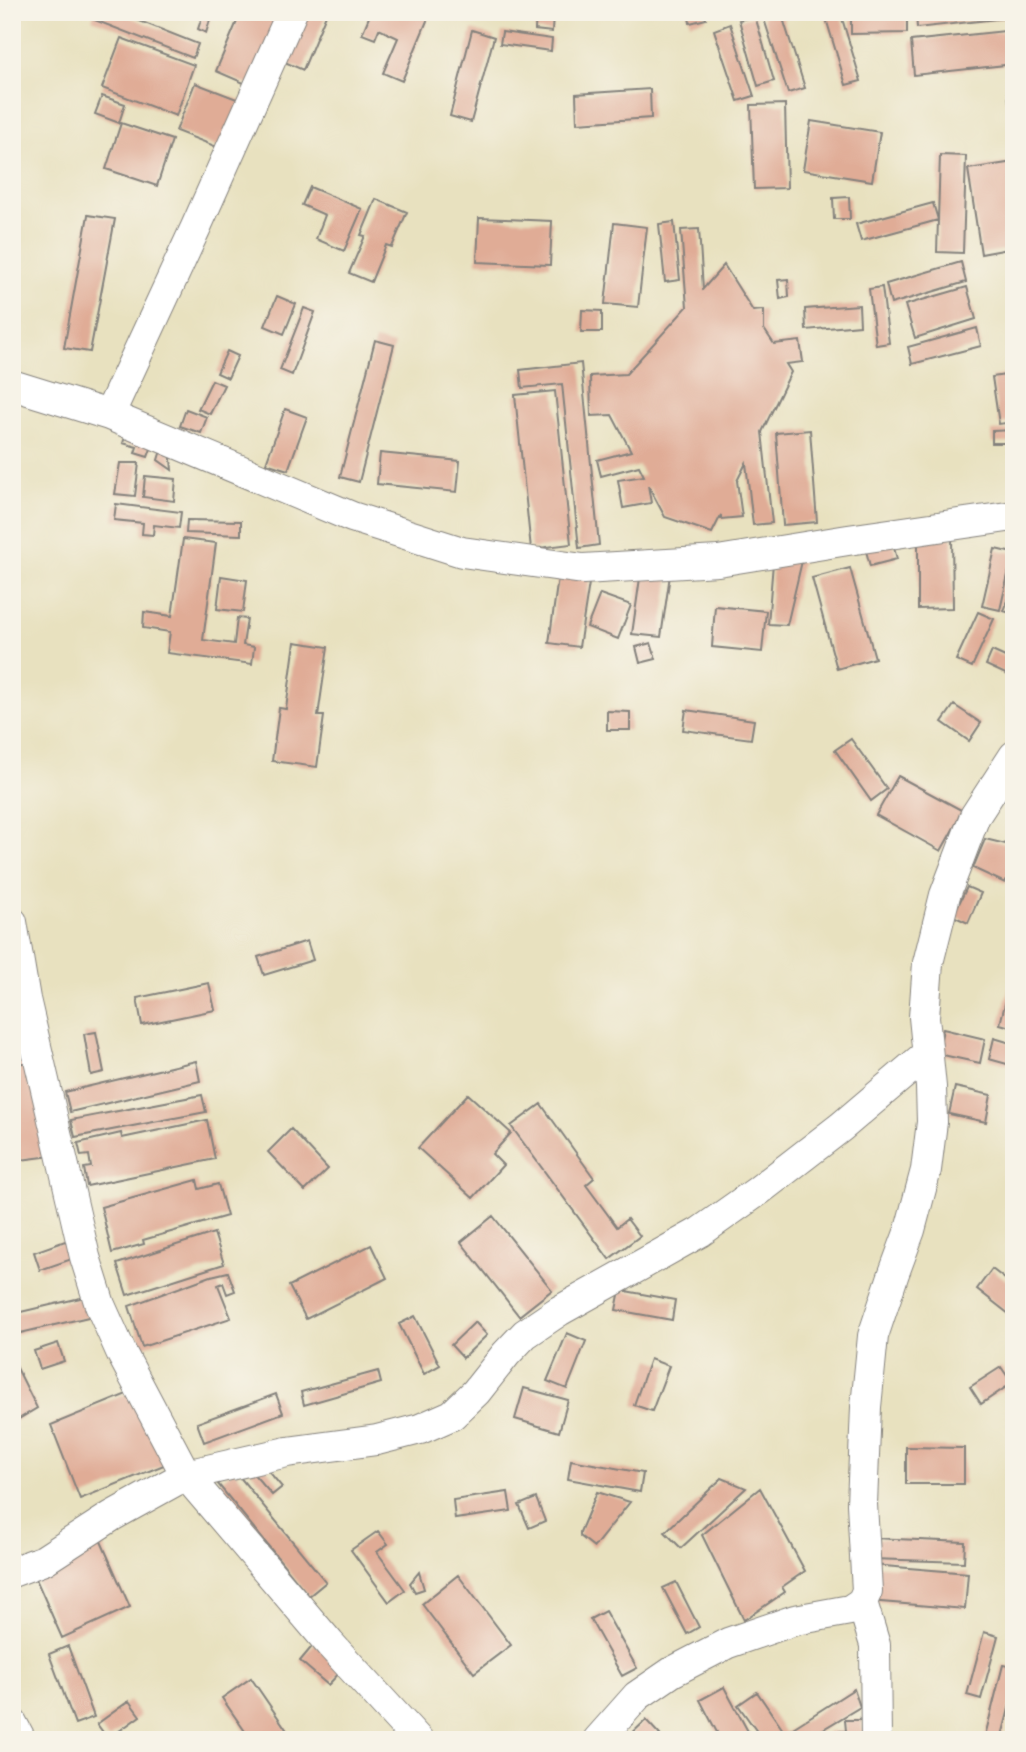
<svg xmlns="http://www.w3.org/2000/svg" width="1026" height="1752" viewBox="0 0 1026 1752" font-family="Dekko,sans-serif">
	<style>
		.building { fill: #e0ac96 }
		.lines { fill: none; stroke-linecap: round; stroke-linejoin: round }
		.street-casing { stroke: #85827d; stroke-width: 32 }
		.street { stroke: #fff; stroke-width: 30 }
	</style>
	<rect width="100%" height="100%" fill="#f7f3e8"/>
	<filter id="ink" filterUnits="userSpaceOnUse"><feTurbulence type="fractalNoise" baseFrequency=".0143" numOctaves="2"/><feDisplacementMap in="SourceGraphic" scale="14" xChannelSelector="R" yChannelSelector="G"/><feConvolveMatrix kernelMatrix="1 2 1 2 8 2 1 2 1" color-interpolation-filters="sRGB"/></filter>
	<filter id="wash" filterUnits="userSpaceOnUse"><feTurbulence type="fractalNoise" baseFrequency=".00686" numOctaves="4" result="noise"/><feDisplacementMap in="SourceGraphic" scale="28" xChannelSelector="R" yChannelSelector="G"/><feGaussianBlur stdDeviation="1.57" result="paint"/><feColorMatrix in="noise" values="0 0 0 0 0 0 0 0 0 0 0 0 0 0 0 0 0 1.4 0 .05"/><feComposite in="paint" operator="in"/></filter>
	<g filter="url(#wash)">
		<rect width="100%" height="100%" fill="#e8e1bf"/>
		<g id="blocks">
			<path class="building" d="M 95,12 L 117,12 L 198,44 L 193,58 L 92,19 Z
				M 241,12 L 285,12 L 253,87 L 216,71 Z
				M 300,12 L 327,12 L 303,70 L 280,60 Z
				M 371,12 L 420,12 L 429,16 L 402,81 L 383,73 L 398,38 L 379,29 L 375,39 L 362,34 Z
				M 536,12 L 553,12 L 552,32 L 535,30 Z
				M 688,12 L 704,12 L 706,19 L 690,23 Z
				M 775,12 L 781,12 L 805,88 L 788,93 L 763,16 Z
				M 824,12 L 840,12 L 861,81 L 846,85 Z
				M 851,12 L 907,12 L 907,33 L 851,34 Z
				M 916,12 L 1014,12 L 1014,17 L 917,28 Z
				M 755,16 L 774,81 L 758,86 L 739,20 Z
				M 202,17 L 210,20 L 206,33 L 198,29 Z
				M 730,24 L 754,96 L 738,101 L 714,30 Z
				M 472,30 L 494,37 L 471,122 L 450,116 Z
				M 1014,30 L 1014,64 L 914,75 L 911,41 Z
				M 502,32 L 552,39 L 551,51 L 500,44 Z
				M 121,38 L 194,65 L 176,116 L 102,88 Z
				M 1014,73 L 1014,102 L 1009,103 L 1006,74 Z
				M 195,83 L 242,101 L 222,149 L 176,131 Z
				M 650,89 L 651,118 L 577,123 L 576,94 Z
				M 102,96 L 125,104 L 119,123 L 95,114 Z
				M 785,104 L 787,188 L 754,189 L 751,105 Z
				M 811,121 L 880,132 L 872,181 L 803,170 Z
				M 121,123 L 172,140 L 157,186 L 106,169 Z
				M 940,155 L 966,156 L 963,253 L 937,252 Z
				M 1014,162 L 1014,248 L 981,254 L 968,169 Z
				M 310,187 L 362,209 L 344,251 L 316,239 L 325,215 L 302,205 Z
				M 849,197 L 850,219 L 834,219 L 833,198 Z
				M 376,199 L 407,212 L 392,247 L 386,245 L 371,282 L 349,273 L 365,236 L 361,235 Z
				M 933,203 L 938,220 L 861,241 L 856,224 Z
				M 88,215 L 115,219 L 90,352 L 64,348 Z
				M 479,218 L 552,221 L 550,265 L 477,262 Z
				M 674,222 L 680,280 L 665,282 L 659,224 Z
				M 614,223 L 647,227 L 638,307 L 605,304 Z
				M 699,229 L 703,289 L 724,265 L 753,311 L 764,310 L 764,329 L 774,344 L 800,341 L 803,362 L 786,364 L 791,372 L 762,432 L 772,523 L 753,525 L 746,463 L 737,481 L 742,517 L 721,519 L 721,515 L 712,533 L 665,517 L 648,485 L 651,503 L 623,508 L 618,480 L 644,476 L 639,466 L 601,476 L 597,460 L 631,451 L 612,415 L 591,416 L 590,376 L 626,374 L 687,307 L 681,230 Z
				M 961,262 L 966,282 L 891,304 L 886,284 Z
				M 788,279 L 789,297 L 780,299 L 778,280 Z
				M 882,287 L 889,343 L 876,345 L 869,289 Z
				M 967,287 L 976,319 L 915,338 L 905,305 Z
				M 277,296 L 296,304 L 284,334 L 265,326 Z
				M 859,305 L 860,325 L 806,330 L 805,309 Z
				M 304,308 L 315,312 L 292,375 L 280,370 Z
				M 582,310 L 602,311 L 602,332 L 581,332 Z
				M 977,328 L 981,346 L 912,364 L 908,347 Z
				M 375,340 L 394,345 L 359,482 L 340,477 Z
				M 227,351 L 238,356 L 228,378 L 217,373 Z
				M 581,363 L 599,545 L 579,548 L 562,384 L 522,388 L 520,370 Z
				M 1012,374 L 1014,422 L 999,424 L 992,377 Z
				M 212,380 L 224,385 L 210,414 L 198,409 Z
				M 555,391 L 571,544 L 531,549 L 515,395 Z
				M 186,409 L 207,417 L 201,433 L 180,426 Z
				M 285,409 L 307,417 L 288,470 L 266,463 Z
				M 810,430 L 817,522 L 783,525 L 776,433 Z
				M 1014,430 L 1014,443 L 992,443 L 992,431 Z
				M 126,434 L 153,443 L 148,457 L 135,453 L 137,447 L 123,443 Z
				M 162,447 L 170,449 L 172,470 L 158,460 Z
				M 380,453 L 460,461 L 457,492 L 377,484 Z
				M 120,463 L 139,463 L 135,496 L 115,494 Z
				M 145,476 L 176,479 L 174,501 L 143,497 Z
				M 116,504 L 181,512 L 179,528 L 154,525 L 153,535 L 142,534 L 143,523 L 114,520 Z
				M 187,520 L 241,521 L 241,535 L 186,533 Z
				M 952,537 L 953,608 L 918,609 L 918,538 Z
				M 183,539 L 216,543 L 203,640 L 234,644 L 237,618 L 247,619 L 243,645 L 254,647 L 252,664 L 167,653 L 170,632 L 143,628 L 144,612 L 172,616 Z
				M 892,540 L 897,559 L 870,566 L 865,547 Z
				M 995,549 L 1013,553 L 1000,610 L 982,606 Z
				M 802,561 L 787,625 L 768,624 L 773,563 Z
				M 850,568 L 875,658 L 837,669 L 812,578 Z
				M 559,570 L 590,577 L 579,647 L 549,643 Z
				M 641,571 L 670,575 L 661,637 L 632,634 Z
				M 221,576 L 247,580 L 243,612 L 217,609 Z
				M 600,594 L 631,605 L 618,639 L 587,627 Z
				M 1010,595 L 1014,596 L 1014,614 L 1004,611 Z
				M 715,606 L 766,611 L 762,652 L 712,647 Z
				M 978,612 L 994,619 L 972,667 L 956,660 Z
				M 295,642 L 328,647 L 318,716 L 324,716 L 317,767 L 272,761 L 279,708 L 286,709 Z
				M 651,643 L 656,659 L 640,663 L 636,647 Z
				M 992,651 L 1014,661 L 1014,678 L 986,665 Z
				M 954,705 L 981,723 L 969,741 L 942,722 Z
				M 686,710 L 754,720 L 751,739 L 683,730 Z
				M 607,711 L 630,712 L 630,730 L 607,730 Z
				M 851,739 L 887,789 L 871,801 L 835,750 Z
				M 898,776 L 963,811 L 941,851 L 876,815 Z
				M 985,839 L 1014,846 L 1014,865 L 1005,883 L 973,868 Z
				M 967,887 L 981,893 L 968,923 L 953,916 Z
				M 307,941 L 313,960 L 264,975 L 258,957 Z
				M 209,983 L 215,1010 L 142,1025 L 137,998 Z
				M 1009,988 L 1014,989 L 1014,1028 L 1000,1024 Z
				M 943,1029 L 985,1039 L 980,1063 L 938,1054 Z
				M 96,1032 L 104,1072 L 91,1075 L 84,1034 Z
				M 994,1038 L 1014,1044 L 1014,1066 L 989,1059 Z
				M 34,1061 L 52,1156 L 12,1161 L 12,1065 Z
				M 196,1061 L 200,1081 L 70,1112 L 65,1092 Z
				M 955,1087 L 991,1095 L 986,1122 L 949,1114 Z
				M 468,1094 L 511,1133 L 492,1154 L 503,1165 L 473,1198 L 418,1148 Z
				M 202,1095 L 206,1112 L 75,1137 L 71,1120 Z
				M 541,1104 L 594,1178 L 586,1185 L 617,1227 L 627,1219 L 640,1236 L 609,1259 L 511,1126 Z
				M 207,1120 L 215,1159 L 87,1186 L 84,1168 L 91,1167 L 89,1155 L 81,1156 L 78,1143 L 121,1133 L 122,1138 Z
				M 291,1129 L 328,1169 L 305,1191 L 268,1152 Z
				M 197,1180 L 199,1189 L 218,1184 L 227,1216 L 143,1240 L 144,1244 L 112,1253 L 101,1207 Z
				M 493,1216 L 552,1290 L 519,1316 L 461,1242 Z
				M 214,1233 L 224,1264 L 127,1295 L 117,1264 Z
				M 68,1240 L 75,1258 L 40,1270 L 34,1252 Z
				M 371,1245 L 387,1278 L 306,1319 L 289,1286 Z
				M 992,1269 L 1014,1286 L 1014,1318 L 977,1289 Z
				M 228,1272 L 235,1291 L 227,1294 L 223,1283 L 218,1285 L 231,1318 L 142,1347 L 129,1306 L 211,1276 Z
				M 620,1290 L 675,1300 L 672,1320 L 616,1310 Z
				M 93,1295 L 97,1315 L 12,1335 L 12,1314 Z
				M 415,1316 L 440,1365 L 424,1374 L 399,1324 Z
				M 475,1322 L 487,1335 L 463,1358 L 451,1345 Z
				M 567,1333 L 586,1341 L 567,1389 L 547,1381 Z
				M 58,1343 L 64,1361 L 40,1369 L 34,1351 Z
				M 12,1358 L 37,1408 L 12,1423 Z
				M 650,1359 L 669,1366 L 652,1411 L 634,1405 Z
				M 1001,1367 L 1012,1383 L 981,1404 L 970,1387 Z
				M 378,1371 L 381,1383 L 304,1405 L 301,1392 Z
				M 524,1388 L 568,1400 L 559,1432 L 515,1419 Z
				M 134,1391 L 164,1465 L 80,1499 L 51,1425 Z
				M 276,1394 L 283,1413 L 204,1442 L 197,1423 Z
				M 906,1447 L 964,1448 L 964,1484 L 906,1484 Z
				M 571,1460 L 643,1473 L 640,1492 L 568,1479 Z
				M 261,1462 L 282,1487 L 272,1495 L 251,1471 Z
				M 234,1470 L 326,1582 L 309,1596 L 218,1484 Z
				M 722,1478 L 746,1488 L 681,1548 L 665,1532 Z
				M 760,1488 L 805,1571 L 782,1587 L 785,1592 L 744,1620 L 702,1535 Z
				M 508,1492 L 511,1511 L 455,1519 L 453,1500 Z
				M 597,1492 L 630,1502 L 594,1547 L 580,1536 L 580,1532 Z
				M 536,1498 L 545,1521 L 529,1528 L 519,1505 Z
				M 378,1531 L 388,1544 L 377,1552 L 405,1590 L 389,1602 L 351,1550 Z
				M 872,1538 L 965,1542 L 964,1562 L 871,1559 Z
				M 100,1539 L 130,1607 L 62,1638 L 32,1570 Z
				M 872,1565 L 968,1573 L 965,1609 L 869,1601 Z
				M 419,1572 L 424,1589 L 415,1592 L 410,1583 Z
				M 458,1575 L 511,1645 L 474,1673 L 422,1604 Z
				M 676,1582 L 699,1627 L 687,1634 L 663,1588 Z
				M 605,1611 L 637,1668 L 622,1676 L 590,1619 Z
				M 984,1632 L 998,1636 L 981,1699 L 967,1695 Z
				M 315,1643 L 344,1668 L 328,1685 L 300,1661 Z
				M 68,1646 L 94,1717 L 75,1724 L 49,1654 Z
				M 1003,1665 L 1014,1667 L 1014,1689 L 1001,1740 L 984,1740 Z
				M 251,1678 L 292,1738 L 290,1740 L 251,1740 L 222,1698 Z
				M 724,1687 L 751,1737 L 747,1740 L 721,1740 L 700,1700 Z
				M 854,1689 L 860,1707 L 805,1740 L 763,1740 L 738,1705 L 757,1692 L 785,1733 Z
				M 129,1701 L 140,1716 L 108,1739 L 97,1724 Z
				M 646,1720 L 660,1735 L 655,1740 L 625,1740 Z
				M 845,1720 L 862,1720 L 863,1740 L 827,1740 L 827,1732 L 846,1731 Z"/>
		</g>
	</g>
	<g filter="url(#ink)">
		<use href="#blocks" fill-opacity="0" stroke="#85827d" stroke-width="2"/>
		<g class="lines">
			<g class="street-casing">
				<path id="street" d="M 12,385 L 109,415 L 352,517 L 462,552 L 583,569 L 718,561 L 848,540 L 1014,516
					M 109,415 L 196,227 L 292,12
					M 12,922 L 25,999 L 85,1257 L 100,1305 L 122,1354 L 186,1475 L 330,1644 L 418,1740
					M 12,1572 L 44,1560 L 112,1516 L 186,1475 L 287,1452 L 377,1440 L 420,1429 L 452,1415 L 476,1392 L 506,1354 L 525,1334 L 559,1311 L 700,1232 L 758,1191 L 841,1127 L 927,1054
					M 862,1602 L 875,1645 L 876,1740
					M 12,1723 L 21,1740
					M 598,1740 L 637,1696 L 672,1672 L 728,1643 L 795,1620 L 850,1610 L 862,1602 L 867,1591 L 862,1504 L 866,1407 L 873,1336 L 894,1273 L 910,1230 L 926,1170 L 932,1122 L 931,1087 L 924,1017 L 928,963 L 945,895 L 975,816 L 1014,756"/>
			</g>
			<use href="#street" class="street"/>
		</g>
	</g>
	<rect width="1026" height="1752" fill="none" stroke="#f7f3e8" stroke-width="42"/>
</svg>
